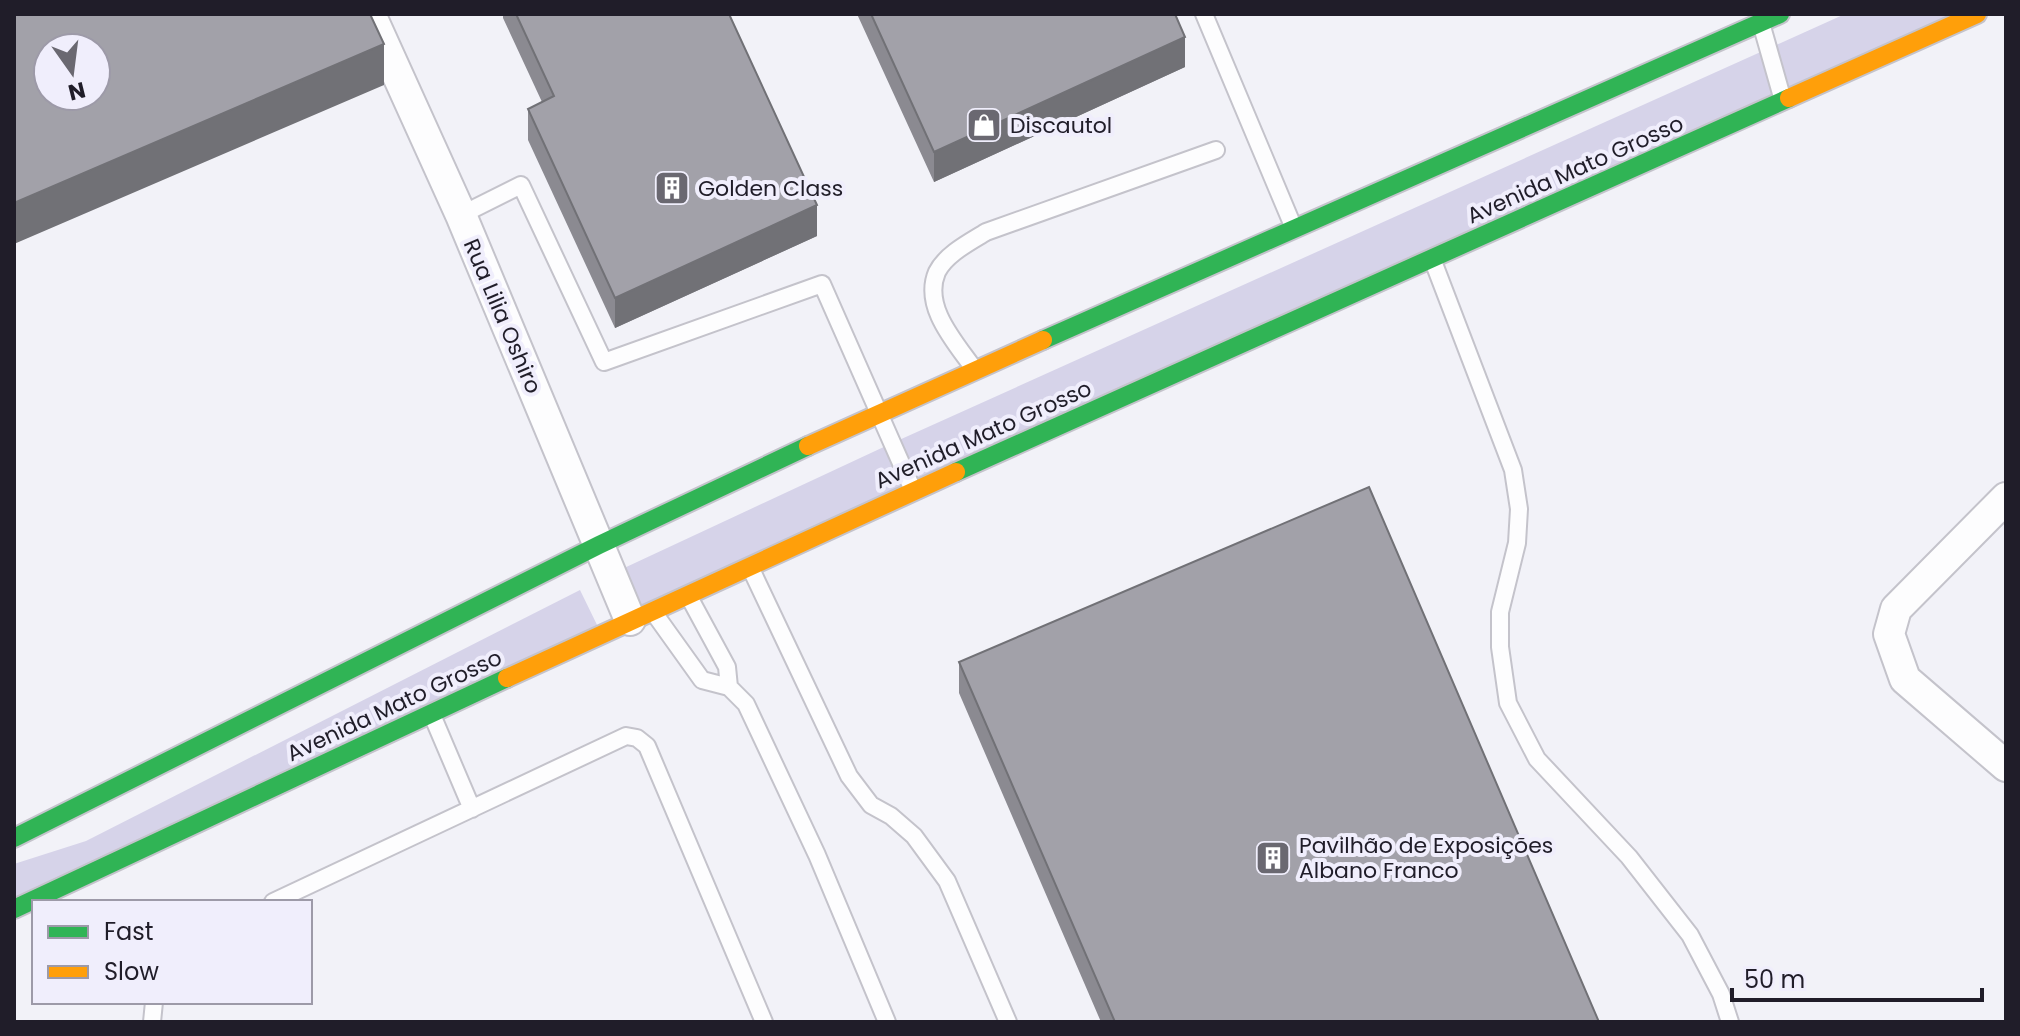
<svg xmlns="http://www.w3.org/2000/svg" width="2020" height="1036" viewBox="0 0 2020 1036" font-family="Poppins,sans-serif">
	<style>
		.green { fill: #d6d3e9 }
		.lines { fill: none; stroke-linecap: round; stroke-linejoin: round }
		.lane-casing { stroke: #c4c3cb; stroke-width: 20 }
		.street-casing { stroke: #c4c3cb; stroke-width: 34 }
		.fast-casing { stroke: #c4c3cb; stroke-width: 22 }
		.slow-casing { stroke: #c4c3cb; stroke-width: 22 }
		.lane { stroke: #fdfdfe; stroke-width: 16 }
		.street { stroke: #fdfdfe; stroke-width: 30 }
		.fast { stroke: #30b455; stroke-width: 18 }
		.slow { stroke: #ff9f0a; stroke-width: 18 }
		.wall { fill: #8b8a91 }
		.shaded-wall { fill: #717176 }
		.building { fill: #a2a1a9; stroke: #717176; stroke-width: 2; fill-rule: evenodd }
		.labels { text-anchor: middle; stroke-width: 8; stroke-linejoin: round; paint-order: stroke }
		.poi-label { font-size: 22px; fill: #201d29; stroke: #f0eefc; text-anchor: start }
		.street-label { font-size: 22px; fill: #201d29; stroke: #f0eefc }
	</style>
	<rect width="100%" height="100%" fill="#f2f2f8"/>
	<path class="green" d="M 1845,14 L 1955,14 L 639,608 L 622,569 L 888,445 Z
		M 580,590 L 600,631 L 14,900 L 14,864 L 86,841 Z"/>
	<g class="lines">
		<g class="lane-casing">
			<path id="lane" d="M 1204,14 L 1293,226
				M 1761,23 L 1782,97
				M 461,215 L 521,185 L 604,362 L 822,284 L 912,488
				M 1433,261 L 1513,470 L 1519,509 L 1517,543 L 1500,612 L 1500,647 L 1508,703 L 1537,759 L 1629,857 L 1690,935 L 1721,994 L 1730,1022
				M 974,369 C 956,343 922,307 937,272 C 946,254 970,242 986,232 L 1216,150
				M 750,567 L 849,776 L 871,805 L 891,816 L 914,836 L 947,881 L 1008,1022
				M 688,595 L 727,667 L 729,687
				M 654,613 L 702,680 L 729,687 L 746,704 L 817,855 L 887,1022
				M 432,715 L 472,809
				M 273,902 L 626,736 L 637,738 L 647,746 L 764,1022
				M 152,1022 L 154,1002"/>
		</g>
		<g class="street-casing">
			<path id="street" d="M 370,14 L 461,215 L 630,620
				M 2006,498 L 1896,609 L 1889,634 L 1905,679 L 2006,766"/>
		</g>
		<g class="fast-casing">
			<path id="fast" d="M 1043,340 L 1780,14
				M 956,472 L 1789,98
				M 14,838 L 599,545 L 808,446
				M 14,909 L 507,678"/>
		</g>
		<g class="slow-casing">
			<path id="slow" d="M 1789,98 L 1977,14
				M 808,446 L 1043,340
				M 507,678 L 956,472"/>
		</g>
		<use href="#lane" class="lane"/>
		<use href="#street" class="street"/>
		<use href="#fast" class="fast"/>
		<use href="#slow" class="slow"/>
	</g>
	<path class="wall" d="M 503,14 L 729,14 L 817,236 L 615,328 L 528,140 L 528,109 L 542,102 L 503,18 Z
		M 857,14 L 1175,14 L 1185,67 L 934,182 Z
		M 959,662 L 1599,1022 L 1101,1022 L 959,693 Z"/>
	<path class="shaded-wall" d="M 1185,37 L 1185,67 L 934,182 L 934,152 Z
		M 384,44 L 384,85 L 14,244 L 14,203 Z
		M 817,205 L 817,236 L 615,328 L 615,298 Z"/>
	<path class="building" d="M 14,14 L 370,14 L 384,44 L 14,203 ZM 48,48 L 96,48 L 96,96 L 48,96 Z
		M 516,14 L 729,14 L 817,205 L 615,298 L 528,109 L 554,96 Z
		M 871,14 L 1175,14 L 1185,37 L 934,152 Z
		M 1369,487 L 1599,1022 L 1115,1022 L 959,662 Z"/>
	<defs>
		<g id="shop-square" transform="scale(1.8)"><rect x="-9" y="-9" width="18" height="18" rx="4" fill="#6a6871" stroke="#f0eefc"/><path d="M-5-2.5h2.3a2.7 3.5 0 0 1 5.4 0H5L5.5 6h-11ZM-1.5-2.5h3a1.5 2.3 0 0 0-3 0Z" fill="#fff"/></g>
		<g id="building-square" transform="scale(1.8)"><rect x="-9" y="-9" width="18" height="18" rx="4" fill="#6a6871" stroke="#f0eefc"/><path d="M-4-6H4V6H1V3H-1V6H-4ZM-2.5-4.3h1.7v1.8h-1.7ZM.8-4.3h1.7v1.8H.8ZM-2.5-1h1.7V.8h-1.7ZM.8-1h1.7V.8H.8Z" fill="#fff"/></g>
	</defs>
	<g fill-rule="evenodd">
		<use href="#shop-square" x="984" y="125"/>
		<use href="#building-square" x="672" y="188"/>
		<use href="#building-square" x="1273" y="858"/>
	</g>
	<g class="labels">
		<g class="poi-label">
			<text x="1010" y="133">Discautol</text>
			<text x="698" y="196">Golden Class</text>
			<text x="1299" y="853">Pavilhão de Exposições<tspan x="1299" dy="25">Albano Franco</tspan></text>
		</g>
		<g class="street-label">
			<text transform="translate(1575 169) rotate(-24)" y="8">Avenida Mato Grosso</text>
			<text transform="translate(503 316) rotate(67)" y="8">Rua Lilia Oshiro</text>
			<text transform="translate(983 434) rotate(-24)" y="8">Avenida Mato Grosso</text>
			<text transform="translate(394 705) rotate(-25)" y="8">Avenida Mato Grosso</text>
		</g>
	</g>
	<rect width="2020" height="1036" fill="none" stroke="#201d29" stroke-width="32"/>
	<rect x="32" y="900" width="280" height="104" fill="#f0eefc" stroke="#9d9aa8" stroke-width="2"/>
	<rect x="48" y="926" width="40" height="12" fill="#30b455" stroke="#9d9aa8" stroke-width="2"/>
	<text x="104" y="940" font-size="24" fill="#201d29">Fast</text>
	<rect x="48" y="966" width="40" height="12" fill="#ff9f0a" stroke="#9d9aa8" stroke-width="2"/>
	<text x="104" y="980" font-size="24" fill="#201d29">Slow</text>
	<g transform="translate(72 72) rotate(166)"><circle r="38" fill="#f0eefc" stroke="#9d9aa8" stroke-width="2"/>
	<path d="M0-6L14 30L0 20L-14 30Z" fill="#6a6871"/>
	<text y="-12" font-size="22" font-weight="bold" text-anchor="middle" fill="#201d29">N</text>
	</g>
	<path d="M1732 988v12h250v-12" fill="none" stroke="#201d29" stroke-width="4"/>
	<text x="1744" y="988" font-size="24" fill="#201d29" stroke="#f0eefc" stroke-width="6" paint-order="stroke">50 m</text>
</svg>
